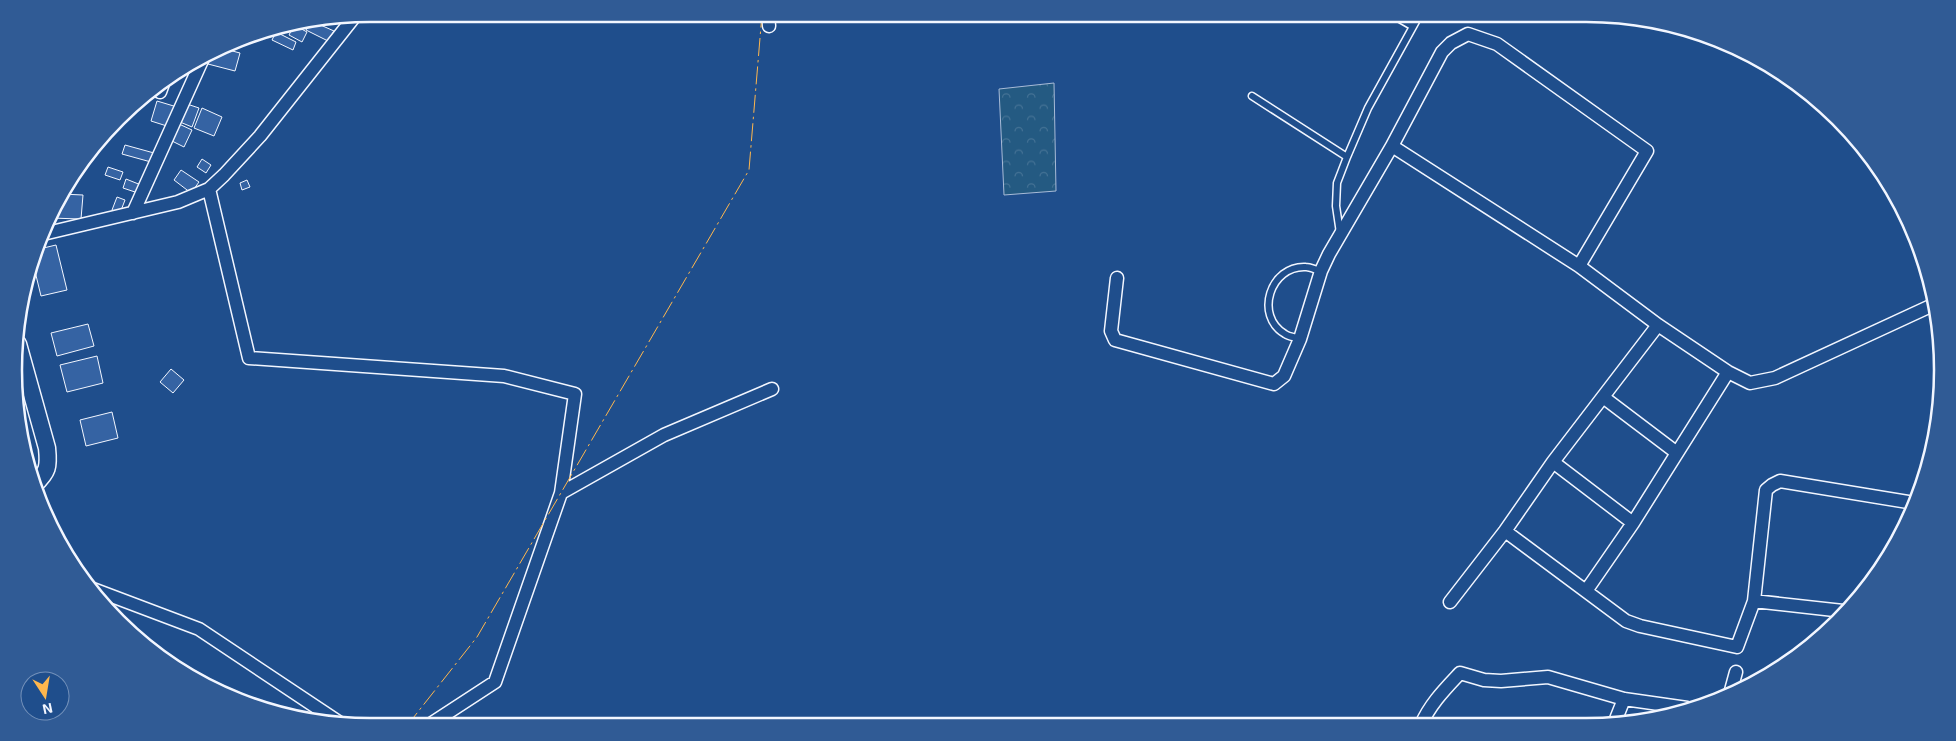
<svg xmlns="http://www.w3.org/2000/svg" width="1956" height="741" viewBox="0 0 1956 741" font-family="'Exo 2',sans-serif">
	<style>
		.forest { fill: url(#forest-crowns); stroke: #a8bbd7 }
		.building { fill: #3563a3; stroke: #f2f6ff }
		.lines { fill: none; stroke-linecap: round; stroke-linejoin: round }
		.service-casing { stroke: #f2f6ff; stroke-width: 9 }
		.minor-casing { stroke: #f2f6ff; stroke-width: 15 }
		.tertiary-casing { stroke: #f2f6ff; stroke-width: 19 }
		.service { stroke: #1f4e8c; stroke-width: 6 }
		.minor { stroke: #1f4e8c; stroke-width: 12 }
		.tertiary { stroke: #1f4e8c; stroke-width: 16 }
		.power { stroke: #ffb74d; stroke-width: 1; stroke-dasharray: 18 4 2.5 4; stroke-linecap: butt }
		.rim { fill: none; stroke: #f2f6ff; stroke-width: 2.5 }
	</style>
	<defs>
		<pattern id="forest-crowns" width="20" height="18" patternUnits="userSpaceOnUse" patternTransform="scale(1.25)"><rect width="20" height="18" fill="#245a82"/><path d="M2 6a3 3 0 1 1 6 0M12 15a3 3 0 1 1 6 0" fill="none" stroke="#447295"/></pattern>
	</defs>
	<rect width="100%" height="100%" fill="#1f4e8c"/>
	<path class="forest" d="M 1054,83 L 1056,191 L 1004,195 L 999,89 Z"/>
	<path class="building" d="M 316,23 L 334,31 L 328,41 L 306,30 L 309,24 Z
		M 296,26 L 307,32 L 302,42 L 289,35 L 293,27 Z
		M 276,32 L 296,42 L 293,50 L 272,40 Z
		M 221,48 L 240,53 L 235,71 L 208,64 L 212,53 Z
		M 157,101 L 177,107 L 170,127 L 151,121 Z
		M 187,104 L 199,108 L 192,127 L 180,122 Z
		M 202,108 L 222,117 L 214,136 L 194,128 Z
		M 179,124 L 192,130 L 184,147 L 172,141 Z
		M 125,145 L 154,153 L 151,162 L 122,154 Z
		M 202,159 L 211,165 L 206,173 L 197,167 Z
		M 108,167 L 123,172 L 120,180 L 105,175 Z
		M 181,170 L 199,182 L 191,193 L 174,180 Z
		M 126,179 L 141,185 L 138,193 L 123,188 Z
		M 247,180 L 250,187 L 242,190 L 240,183 Z
		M 61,194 L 83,195 L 81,219 L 50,218 Z
		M 117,197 L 125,200 L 120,213 L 112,210 Z
		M 56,245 L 67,290 L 41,296 L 32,259 L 35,250 Z
		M 88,324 L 94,346 L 57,356 L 51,333 Z
		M 97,356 L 103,383 L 67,392 L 60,365 Z
		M 171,369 L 184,380 L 173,393 L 160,382 Z
		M 112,412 L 118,438 L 86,446 L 80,420 Z"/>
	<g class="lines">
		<g class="service-casing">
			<path id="service" d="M 1391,14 L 1412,26
				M 1252,96 L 1347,157
				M 1340,233 L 1336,206 L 1337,183 L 1347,157 L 1368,108 L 1420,14
				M 1300,339 C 1295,337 1289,337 1285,334 C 1254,316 1270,265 1306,267 C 1310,267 1316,270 1321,271"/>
		</g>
		<g class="minor-casing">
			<path id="minor" d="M 768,14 L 769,26
				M 160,92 L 164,81
				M 1392,146 L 1442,52 L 1451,43 L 1468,34 L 1497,44 L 1647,151 L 1579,266
				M 209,189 L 249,358 L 504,376 L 575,394 L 561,493
				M 133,213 L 204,56
				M 43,234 L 178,202 L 209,189 L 224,175 L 260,136 L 355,16
				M 1117,278 L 1111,331 L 1115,340 L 1274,384 L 1284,376 L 1300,339 L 1321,271 L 1329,254 L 1392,146 L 1579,266 L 1658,325 L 1728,372 L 1750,383 L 1775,378 L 1935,304
				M 1603,397 L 1677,453
				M 1553,462 L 1633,523
				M 1505,531 L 1626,621 L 1640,626 L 1737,647 L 1754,601 L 1766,490 L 1772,485 L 1780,481 L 1914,503
				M 93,589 L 199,629 L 340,723
				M 1586,591 L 1633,523 L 1728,372
				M 1754,601 L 1843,611
				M 1450,602 L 1505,531 L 1553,462 L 1658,325
				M 1730,694 L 1736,672
				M 1614,724 L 1624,699
				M 1421,725 C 1430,704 1445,689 1460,673 L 1484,680 L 1501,681 L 1548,677 L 1624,699 L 1687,708
				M 426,727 L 495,682 L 561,493 L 664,435 L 772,389"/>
		</g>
		<g class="tertiary-casing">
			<path id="tertiary" d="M 18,344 L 47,448 C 49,467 48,472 34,485"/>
		</g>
		<use href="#service" class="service"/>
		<use href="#minor" class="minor"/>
		<use href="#tertiary" class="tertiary"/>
		<path class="power" d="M 406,727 L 477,637 L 749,170 L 762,14"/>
	</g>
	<path d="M0 0H1956V741H0ZM370 22H1586A348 348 0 0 1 1934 370V370A348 348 0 0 1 1586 718H370A348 348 0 0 1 22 370V370A348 348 0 0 1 370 22Z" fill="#305b95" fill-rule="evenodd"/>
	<path class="rim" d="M370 22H1586A348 348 0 0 1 1934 370V370A348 348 0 0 1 1586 718H370A348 348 0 0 1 22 370V370A348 348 0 0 1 370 22Z"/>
	<g transform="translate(45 696) rotate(168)"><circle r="24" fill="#1f4e8c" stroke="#7391ba"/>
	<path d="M0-4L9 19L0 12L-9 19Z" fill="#ffb74d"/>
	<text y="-8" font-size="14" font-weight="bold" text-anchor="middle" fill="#f2f6ff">N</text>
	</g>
</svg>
